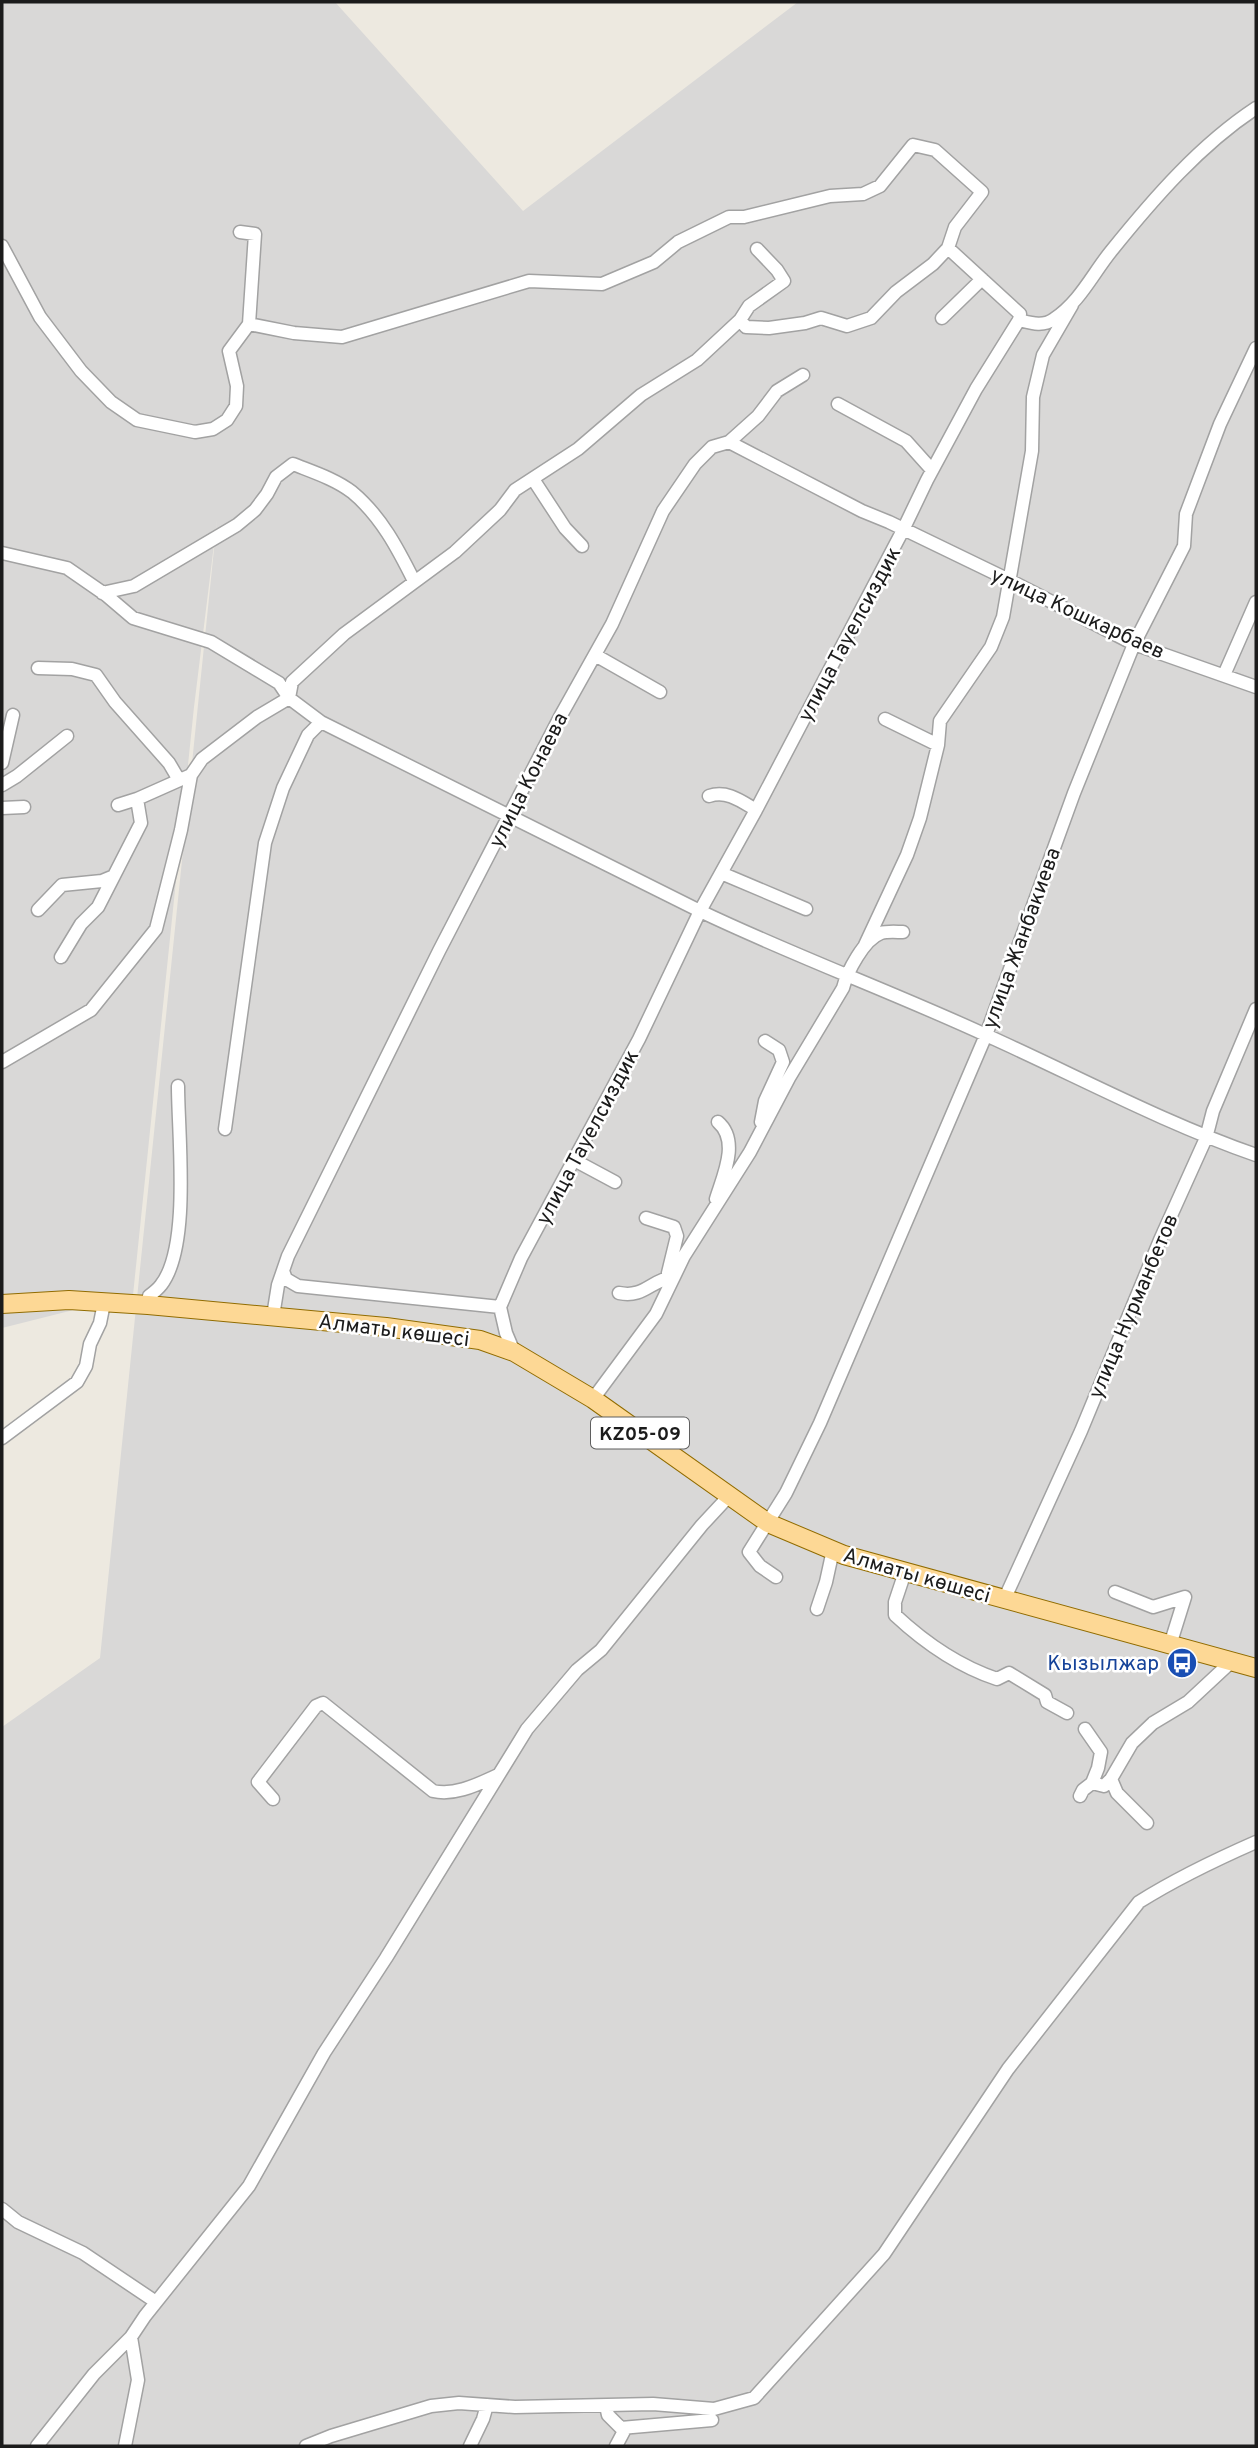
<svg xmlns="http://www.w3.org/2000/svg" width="1258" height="2448" viewBox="0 0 1258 2448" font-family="Overpass,sans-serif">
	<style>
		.residential { fill: #d9d8d7 }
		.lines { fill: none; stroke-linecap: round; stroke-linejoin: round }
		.street-casing { stroke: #a2a2a2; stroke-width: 15 }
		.primary-casing { stroke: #916c00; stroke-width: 20 }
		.street { stroke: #fff; stroke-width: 12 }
		.primary { stroke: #fdd895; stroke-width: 18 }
		.labels { text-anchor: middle; stroke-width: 5; stroke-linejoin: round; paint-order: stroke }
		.shield { fill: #fff; stroke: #5f5f5f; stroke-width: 2 }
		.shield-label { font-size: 19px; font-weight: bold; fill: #1b1b1b }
		.street-label { font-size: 21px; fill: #1b1b1b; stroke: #fff }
		.transit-label { font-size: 21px; fill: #164399; stroke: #fff; text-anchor: end }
	</style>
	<rect width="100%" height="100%" fill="#ede9e0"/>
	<path class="residential" d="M 2,2 L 335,2 L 523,211 L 798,2 L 1256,2 L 1256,2446 L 2,2446 L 2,1727 L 100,1658 L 217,520 L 194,707 L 133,1295 L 2,1328 Z"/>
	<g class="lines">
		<g class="street-casing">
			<path id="street" d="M 240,232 L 255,234 L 249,324
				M 2,246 L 40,317 L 81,371 L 111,402 L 137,420 L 195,432 L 213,429 L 227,420 L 236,406 L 237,386 L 229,351 L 249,324 L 294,333 L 342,337 L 529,281 L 602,284 L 654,262 L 678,242 L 729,217 L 744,217 L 830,196 L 863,194 L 880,186 L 913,145 L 935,150 L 982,192 L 955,227 L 948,248
				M 942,318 L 982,279
				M 1019,320 C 1031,323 1043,327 1054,319 C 1080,302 1093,273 1112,250 C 1154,198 1200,145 1256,108
				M 838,404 L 906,441 L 932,470
				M 729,442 L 758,416 L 777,391 L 803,375
				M 533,479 L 565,528 L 582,546
				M 2,553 L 67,568 L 106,595 L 133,618 L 211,642 L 279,683 L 289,698 L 321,722 L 700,911 C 794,956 893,992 988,1036 C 1077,1076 1164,1123 1256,1155
				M 102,593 L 134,586 L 237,525 L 255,510 L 267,494 L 276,477 L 293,464 C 313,472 335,479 352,492 C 381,516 398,549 414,581
				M 595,655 L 660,692
				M 38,668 L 72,669 L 96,675 L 115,702 L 169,763 L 179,780
				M 1224,675 L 1256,602
				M 289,698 L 292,682 L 344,634 L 455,552 L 500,510 L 515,490 L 578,449 L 641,395 L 697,360 L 740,320
				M 885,719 L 938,745
				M 2,763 L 13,715
				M 2,785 L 17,776 L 67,736
				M 709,796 C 727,790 741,801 756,810
				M 118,805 L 137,799 L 191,775 L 202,759 L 257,717 L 289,698
				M 2,808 L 24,807
				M 721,873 L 806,909
				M 38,910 L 62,885 L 102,881 L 114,876
				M 865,945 L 907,855 L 920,818 L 938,745 L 940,721 L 991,647 L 1003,617 L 1032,451 L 1033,397 L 1043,355 L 1072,305
				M 61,957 L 81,924 L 98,907 L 141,823 L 137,799
				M 2,1062 L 91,1010 L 156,929 L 181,830 L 191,775
				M 761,1122 L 765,1101 L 783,1062 L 779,1050 L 765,1041
				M 225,1129 L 265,843 L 283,788 L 308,735 L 321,722
				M 574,1160 L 615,1182
				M 716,1199 C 723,1176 740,1141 718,1122
				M 283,1271 L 286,1279 L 298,1286 L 500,1307
				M 619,1293 C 644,1298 650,1281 672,1277 L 668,1273 L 677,1236 L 674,1227 L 646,1218
				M 148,1305 L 149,1296 C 153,1293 158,1289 161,1285 C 191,1247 178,1135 178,1086
				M 273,1316 L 278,1285 L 288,1256 L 439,951 L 560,717 L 612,624 L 663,511 L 695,464 L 712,447 L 729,442 L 862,511 L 889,522 L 1011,581 L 1134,644 L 1256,687
				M 514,1352 L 506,1333 L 500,1307 L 521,1258 L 639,1039 L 700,911 L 756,810 L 903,530 L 927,480 L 976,389 L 1019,320 L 1020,314 L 948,248 L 933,264 L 896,292 L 871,318 L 847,326 L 821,318 L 805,323 L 769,328 L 746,327 L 740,320 L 749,306 L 784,281 L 777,270 L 757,249
				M 593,1399 L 656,1314 L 684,1256 L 750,1152 L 789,1078 L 843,988 C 847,972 864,939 881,933 C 887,931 897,932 903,932
				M 2,1438 L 77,1382 L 86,1366 L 90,1344 L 100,1323 L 104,1303
				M 905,1572 L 895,1602 L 895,1615 C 925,1643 958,1666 997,1679 L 1009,1673 L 1045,1695 L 1047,1702 L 1067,1713
				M 776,1577 L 760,1566 L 749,1552 L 786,1493 L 820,1423 L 986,1035 L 1074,793 L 1134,644 L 1184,546 L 1186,514 L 1220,424 L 1256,348
				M 1115,1592 L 1153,1607 L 1185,1597 L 1170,1645
				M 1004,1600 L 1081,1431 L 1160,1240 L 1206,1138 L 1213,1111 L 1256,1009
				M 817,1609 L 826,1582 L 833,1550
				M 1085,1729 L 1101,1752 L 1098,1768 L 1092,1783 L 1104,1786 L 1111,1779
				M 1080,1796 L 1083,1790 L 1092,1783
				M 273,1799 L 258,1782 L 316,1706 L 323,1703 L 433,1791 C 456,1796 478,1784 498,1775
				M 1147,1823 L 1117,1793 L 1111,1779 L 1132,1743 L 1153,1723 L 1188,1702 L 1231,1662
				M 2,2209 L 18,2222 L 83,2253 L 156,2302
				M 606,2406 L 608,2415 L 624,2431 L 616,2446
				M 621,2428 L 712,2420
				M 37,2446 L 94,2374 L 131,2337
				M 125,2446 L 138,2380 L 131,2337 L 145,2316 L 249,2186 L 324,2053 L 386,1958 L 527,1729 L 577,1670 L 601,1650 L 702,1525 L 729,1496
				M 306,2446 L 331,2436 L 431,2406 L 459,2403 L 515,2407 L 653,2404 L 714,2409 L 754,2398 L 884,2254 L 1008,2069 L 1139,1902 C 1177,1878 1215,1860 1256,1842
				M 470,2446 L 483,2419 L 487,2405"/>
		</g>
		<g class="primary-casing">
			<path id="primary" d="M 2,1304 L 69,1300 L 148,1305 L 386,1327 L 480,1340 L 514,1352 L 593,1399 L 768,1523 L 844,1555 L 1256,1668"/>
		</g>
		<use href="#street" class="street"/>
		<use href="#primary" class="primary"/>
	</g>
	<defs>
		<g id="bus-disc" transform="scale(1.575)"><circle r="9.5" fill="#1a4fb4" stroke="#fff"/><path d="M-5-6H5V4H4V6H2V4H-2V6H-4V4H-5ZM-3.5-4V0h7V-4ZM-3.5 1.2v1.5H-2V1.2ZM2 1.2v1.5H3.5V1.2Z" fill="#fff"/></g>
	</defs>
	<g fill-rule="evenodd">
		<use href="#bus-disc" x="1182" y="1663"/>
	</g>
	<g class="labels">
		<rect class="shield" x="591" y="1417.5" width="98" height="31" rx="5"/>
		<g class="shield-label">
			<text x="640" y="1440">KZ05-09</text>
		</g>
		<g class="street-label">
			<text transform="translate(1078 613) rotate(25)" y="7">улица Кошкарбаев</text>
			<text transform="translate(849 634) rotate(-62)" y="7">улица Тауелсиздик</text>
			<text transform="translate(528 780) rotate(-63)" y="7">улица Конаева</text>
			<text transform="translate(1021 938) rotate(-70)" y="7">улица Жанбакиева</text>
			<text transform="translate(587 1137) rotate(-62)" y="7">улица Тауелсиздик</text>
			<text transform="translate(1133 1306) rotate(-67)" y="7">улица Нурманбетов</text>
			<text transform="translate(394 1330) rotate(7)" y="7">Алматы көшесі</text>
			<text transform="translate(917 1575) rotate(16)" y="7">Алматы көшесі</text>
		</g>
		<g class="transit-label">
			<text x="1159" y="1670">Кызылжар</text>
		</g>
	</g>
	<rect width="1258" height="2448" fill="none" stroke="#1b1b1b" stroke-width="7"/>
</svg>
